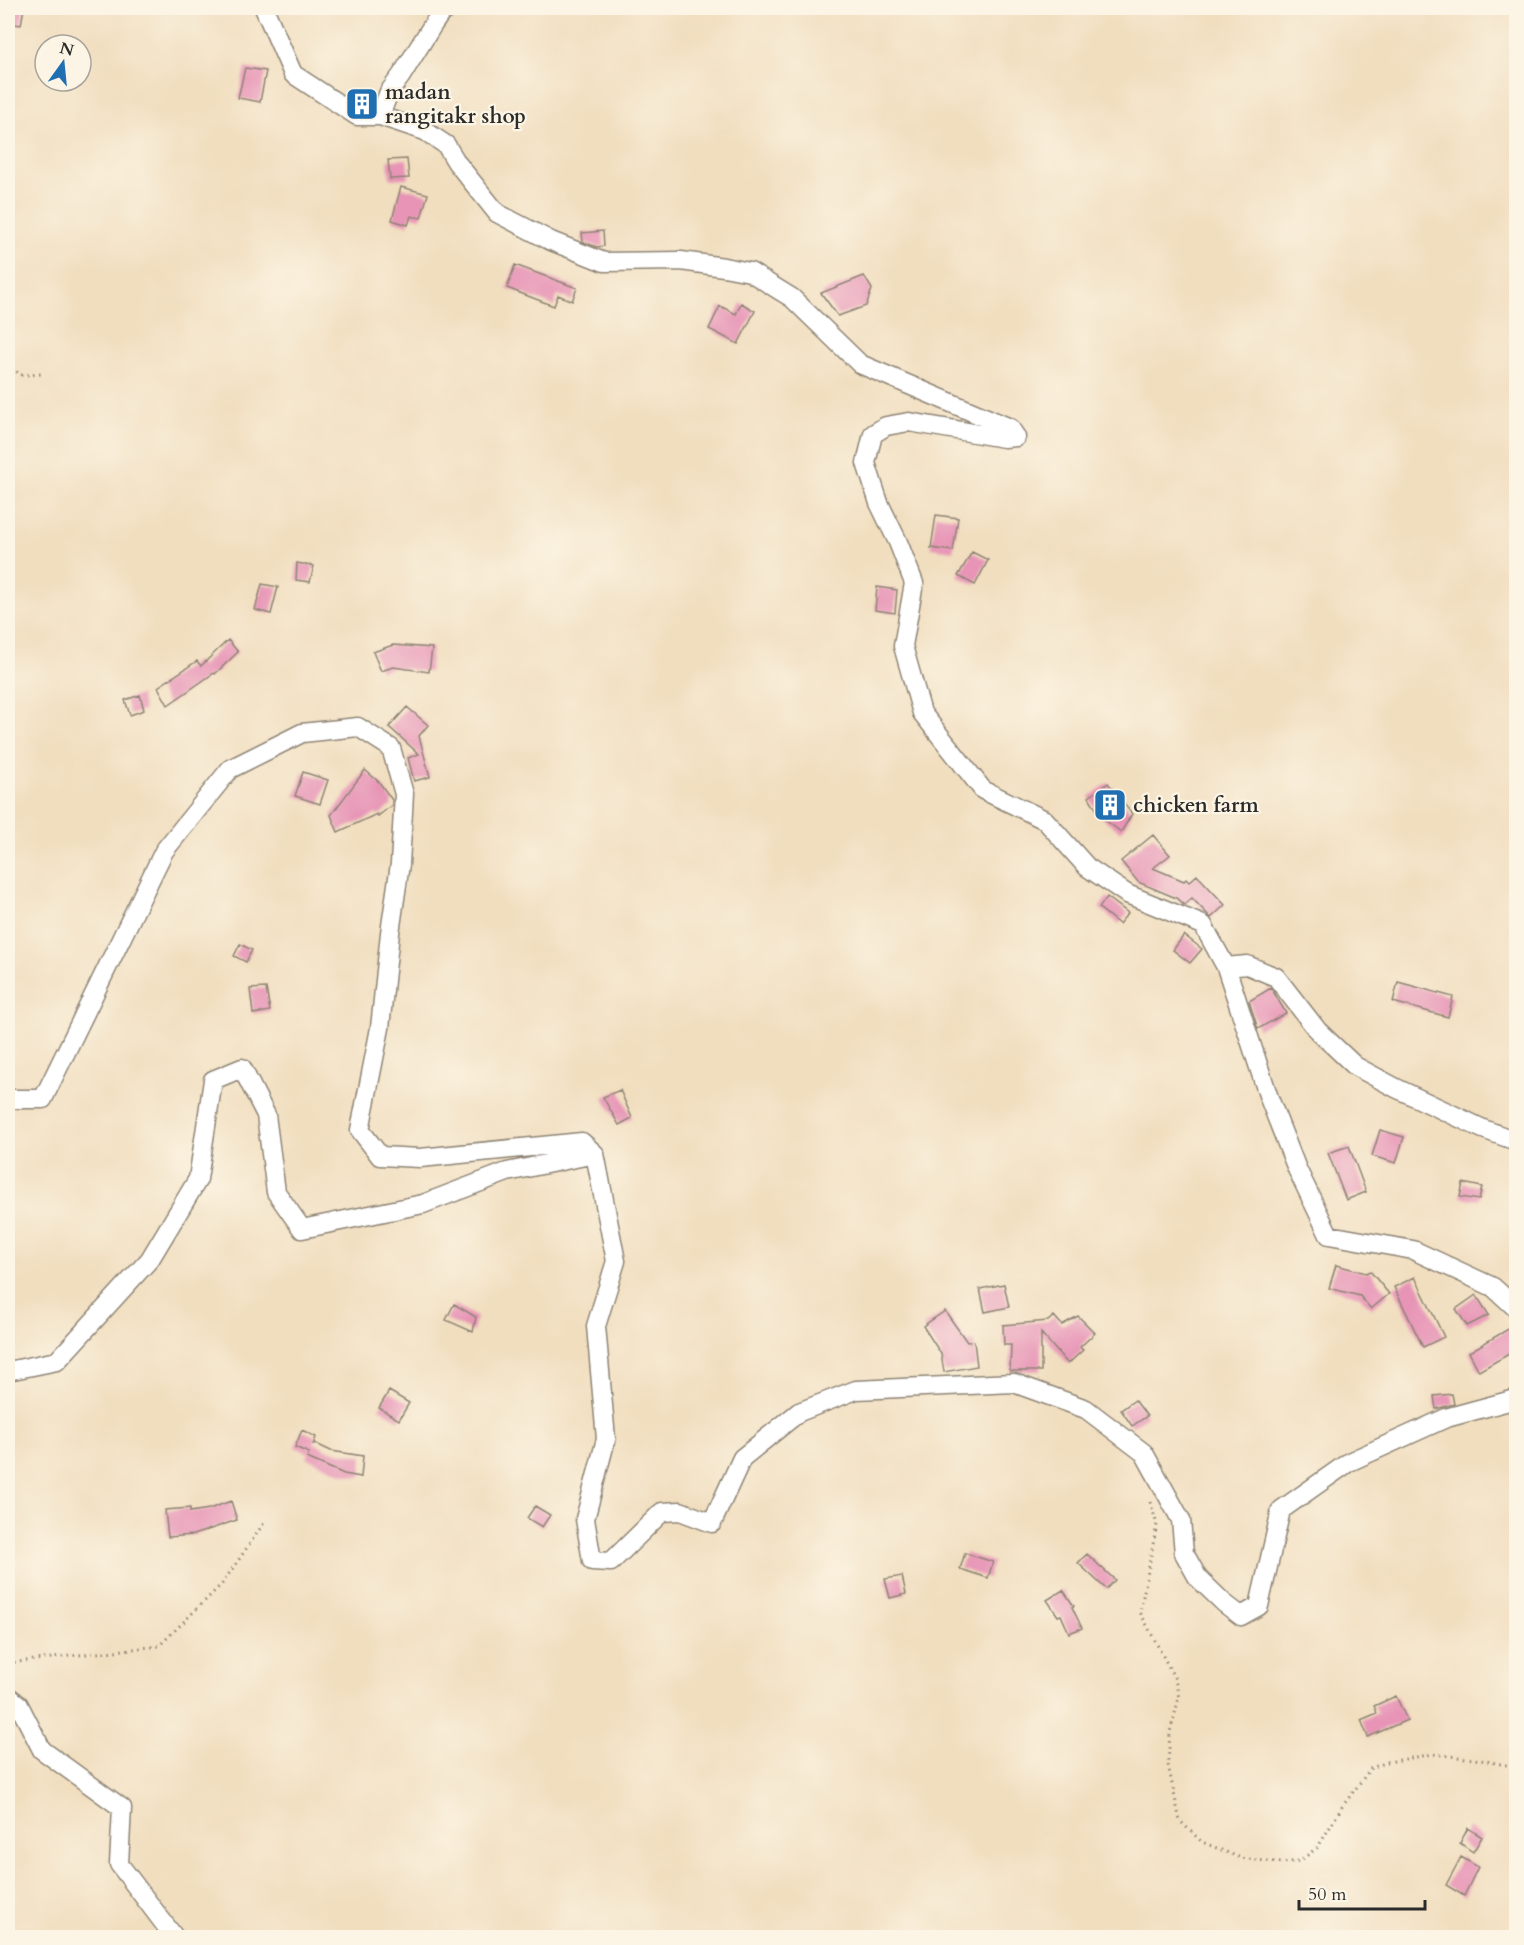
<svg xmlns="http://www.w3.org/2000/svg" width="1524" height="1945" viewBox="0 0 1524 1945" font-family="Cardo,serif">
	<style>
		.building { fill: #e794b6 }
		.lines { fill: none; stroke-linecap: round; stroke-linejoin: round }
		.minor-casing { stroke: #8e8475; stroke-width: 21 }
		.path { stroke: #8e8475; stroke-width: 3; stroke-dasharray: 1.5 4.5; stroke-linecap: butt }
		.minor { stroke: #fff; stroke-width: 18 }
		.labels { text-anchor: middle; stroke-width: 4.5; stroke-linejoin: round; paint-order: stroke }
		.poi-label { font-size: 21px; font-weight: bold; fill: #2b2b2b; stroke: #fcf5e5; text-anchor: start }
	</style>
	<rect width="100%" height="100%" fill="#fcf5e5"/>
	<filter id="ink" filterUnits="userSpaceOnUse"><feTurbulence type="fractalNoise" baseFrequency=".0167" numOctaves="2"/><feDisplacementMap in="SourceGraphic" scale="12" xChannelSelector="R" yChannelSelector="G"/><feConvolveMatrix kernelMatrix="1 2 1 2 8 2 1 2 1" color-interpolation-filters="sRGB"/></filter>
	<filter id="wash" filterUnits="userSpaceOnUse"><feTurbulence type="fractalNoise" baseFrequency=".008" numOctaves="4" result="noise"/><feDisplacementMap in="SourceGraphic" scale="24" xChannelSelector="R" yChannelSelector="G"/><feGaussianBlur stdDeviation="1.35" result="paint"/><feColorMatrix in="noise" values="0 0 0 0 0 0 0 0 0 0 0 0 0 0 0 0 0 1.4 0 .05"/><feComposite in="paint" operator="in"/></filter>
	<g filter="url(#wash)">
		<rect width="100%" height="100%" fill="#f1debf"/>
		<g id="blocks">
			<path class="building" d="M 8,8 L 24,8 L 21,25 L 8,23 Z
				M 245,68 L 266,71 L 260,102 L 238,98 Z
				M 407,159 L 409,178 L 390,179 L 388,160 Z
				M 401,187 L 428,194 L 421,218 L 411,216 L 408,225 L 392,220 Z
				M 603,231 L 604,246 L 597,247 L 583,242 L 582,233 Z
				M 515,265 L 577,288 L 572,301 L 558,295 L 554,306 L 507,288 Z
				M 864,276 L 872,289 L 866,306 L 838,316 L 821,293 Z
				M 741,303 L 755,311 L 738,344 L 709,329 L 720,306 L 736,314 Z
				M 936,515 L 958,518 L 953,551 L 931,548 Z
				M 972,552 L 988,560 L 975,585 L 958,576 Z
				M 297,563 L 314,566 L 310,582 L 296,580 Z
				M 262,584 L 278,587 L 271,614 L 255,610 Z
				M 877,587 L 897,590 L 895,613 L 875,610 Z
				M 228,640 L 238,652 L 215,674 L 214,673 L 168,705 L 158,687 L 197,661 L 201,666 Z
				M 393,645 L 432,648 L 429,672 L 393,667 L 381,671 L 373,652 Z
				M 140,695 L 144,710 L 130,715 L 125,700 Z
				M 407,707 L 428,725 L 419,736 L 430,777 L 414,781 L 408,758 L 419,754 L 389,727 Z
				M 365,770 L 379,782 L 392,800 L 392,805 L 378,816 L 377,814 L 338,832 L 331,815 Z
				M 303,772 L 328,780 L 320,804 L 295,796 Z
				M 1108,783 L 1132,814 L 1121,832 L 1101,817 L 1089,797 Z
				M 1153,835 L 1170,855 L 1153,868 L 1184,881 L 1186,879 L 1189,882 L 1197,875 L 1225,905 L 1211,918 L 1192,898 L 1184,905 L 1176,898 L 1138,882 L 1121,861 Z
				M 1107,897 L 1128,913 L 1119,924 L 1099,908 Z
				M 1184,935 L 1202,949 L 1190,963 L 1173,950 Z
				M 240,944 L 252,950 L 246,962 L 234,956 Z
				M 1398,982 L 1453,997 L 1448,1017 L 1393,1002 Z
				M 266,988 L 270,1011 L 253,1014 L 250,989 Z
				M 1271,988 L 1286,1013 L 1258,1029 L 1249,1001 Z
				M 620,1090 L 632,1118 L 619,1125 L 603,1097 Z
				M 1380,1130 L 1404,1137 L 1396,1163 L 1372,1156 Z
				M 1349,1146 L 1366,1192 L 1346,1200 L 1328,1153 Z
				M 1463,1183 L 1482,1187 L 1479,1200 L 1460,1197 Z
				M 1336,1265 L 1366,1273 L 1370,1271 L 1389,1294 L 1371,1309 L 1360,1296 L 1329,1288 Z
				M 1415,1277 L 1444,1337 L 1423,1347 L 1394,1287 Z
				M 1004,1284 L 1009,1307 L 985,1312 L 980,1289 Z
				M 1476,1295 L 1489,1315 L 1467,1326 L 1456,1309 Z
				M 454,1304 L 476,1317 L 473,1332 L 446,1320 Z
				M 945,1311 L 967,1342 L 974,1341 L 977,1366 L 944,1372 L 941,1354 L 923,1326 Z
				M 1054,1316 L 1062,1325 L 1078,1316 L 1095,1333 L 1080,1347 L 1083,1350 L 1068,1364 L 1041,1333 L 1041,1371 L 1010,1371 L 1011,1345 L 1004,1345 L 1003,1325 L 1048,1321 Z
				M 1510,1328 L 1516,1340 L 1516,1350 L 1479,1371 L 1469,1352 Z
				M 389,1391 L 409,1403 L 399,1420 L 379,1408 Z
				M 1452,1394 L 1454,1404 L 1436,1409 L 1434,1396 Z
				M 1135,1400 L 1147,1416 L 1132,1426 L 1121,1410 Z
				M 302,1430 L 316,1437 L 313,1445 L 314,1443 L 331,1451 L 363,1456 L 361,1477 L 344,1474 L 307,1458 L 309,1453 L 295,1447 Z
				M 231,1501 L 237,1520 L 193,1535 L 168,1537 L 165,1510 L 190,1508 L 190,1512 L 209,1509 Z
				M 535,1506 L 550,1515 L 542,1527 L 527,1518 Z
				M 965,1553 L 993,1562 L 988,1578 L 960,1569 Z
				M 1087,1554 L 1115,1580 L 1106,1589 L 1078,1563 Z
				M 902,1576 L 906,1594 L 890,1598 L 885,1579 Z
				M 1063,1590 L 1074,1606 L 1072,1607 L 1082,1628 L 1069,1633 L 1061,1615 L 1058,1616 L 1047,1600 Z
				M 1396,1696 L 1407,1720 L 1368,1737 L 1361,1720 L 1377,1713 L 1374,1706 Z
				M 1468,1828 L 1482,1837 L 1473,1852 L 1460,1843 Z
				M 1461,1857 L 1478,1867 L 1464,1896 L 1446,1885 Z"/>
		</g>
	</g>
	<g filter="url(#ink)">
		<use href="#blocks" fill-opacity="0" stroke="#8e8475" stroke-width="1.5"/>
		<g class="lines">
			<g class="minor-casing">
				<path id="minor" d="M 264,8 L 293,74 L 357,116 L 380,116 L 389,92 L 401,76 L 432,26 L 441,13 L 449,8
					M 380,116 L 425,131 L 446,145 L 457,163 L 497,213 L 551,241 L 604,262 L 681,261 L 724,267 L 750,272 L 792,298 L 860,364 L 1010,428 L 1016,437 L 1004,438 L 909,422 L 886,426 L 873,434 L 866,463 L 879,503 L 898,542 L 914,583 L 903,646 L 922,713 L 983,790 L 1045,820 L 1087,867 L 1127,894 L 1203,925 L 1226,967 L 1269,1098 L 1297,1169 L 1329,1235 L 1413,1250 L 1493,1287 L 1516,1308
					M 1226,967 L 1247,965 L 1276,977 L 1318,1031 L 1355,1066 L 1396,1088 L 1483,1129 L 1516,1141
					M 8,1099 L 43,1099 L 164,851 L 230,769 L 302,733 L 358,727 L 391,748 L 404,794 L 400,864 L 390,933 L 380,1028 L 360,1130 L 380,1156 L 420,1158 L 582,1142 L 595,1154
					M 8,1371 L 57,1361 L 150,1259 L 198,1179 L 213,1080 L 242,1068 L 266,1115 L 276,1192 L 302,1229 L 423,1204 L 507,1172 L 595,1154 L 616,1261 L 596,1326 L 606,1439 L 585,1519 L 592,1561 L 611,1562 L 662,1512 L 680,1511 L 712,1523 L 742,1458 L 799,1412 L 856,1390 L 1014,1383 L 1086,1409 L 1144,1453 L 1181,1520 L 1184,1553 L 1198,1578 L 1224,1603 L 1241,1616 L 1259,1606 L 1281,1510 L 1349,1462 L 1446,1418 L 1516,1399
					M 8,1696 L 19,1705 L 42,1750 L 122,1808 L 119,1864 L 175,1938"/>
			</g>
			<path class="path" d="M 8,363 L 20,375 L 43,374
				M 1150,1502 L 1157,1524 L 1140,1612 L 1175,1679 L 1179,1698 L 1170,1732 L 1168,1765 L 1180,1821 L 1202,1842 L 1241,1858 L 1282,1863 L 1300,1861 L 1318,1847 L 1342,1807 L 1371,1768 L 1388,1762 L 1434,1754 L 1481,1760 L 1516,1767
				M 8,1663 L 159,1646 L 222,1584 L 266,1520"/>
			<use href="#minor" class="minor"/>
		</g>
	</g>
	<defs>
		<g id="building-square" transform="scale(1.725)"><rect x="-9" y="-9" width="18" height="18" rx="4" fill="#1f6fb2" stroke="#fcf5e5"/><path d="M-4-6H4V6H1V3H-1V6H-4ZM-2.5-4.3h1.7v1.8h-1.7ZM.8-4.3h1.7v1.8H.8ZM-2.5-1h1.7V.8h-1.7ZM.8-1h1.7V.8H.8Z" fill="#fff"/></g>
	</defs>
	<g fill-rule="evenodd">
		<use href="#building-square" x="362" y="104"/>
		<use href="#building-square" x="1110" y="805"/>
	</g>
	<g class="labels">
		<g class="poi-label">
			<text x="385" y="99">madan<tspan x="385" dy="24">rangitakr shop</tspan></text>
			<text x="1133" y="812">chicken farm</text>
		</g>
	</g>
	<rect width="1524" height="1945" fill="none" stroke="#fcf5e5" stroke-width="30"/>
	<g transform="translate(63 63) rotate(15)"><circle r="28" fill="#fcf5e5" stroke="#a8a49b" stroke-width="1.5"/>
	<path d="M0-4.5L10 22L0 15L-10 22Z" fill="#1f6fb2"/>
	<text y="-9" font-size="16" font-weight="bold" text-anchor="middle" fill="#2b2b2b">N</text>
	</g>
	<path d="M1299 1900v9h126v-9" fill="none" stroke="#2b2b2b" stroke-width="3"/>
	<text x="1308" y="1900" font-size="18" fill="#2b2b2b" stroke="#fcf5e5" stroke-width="4.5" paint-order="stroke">50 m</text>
</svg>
